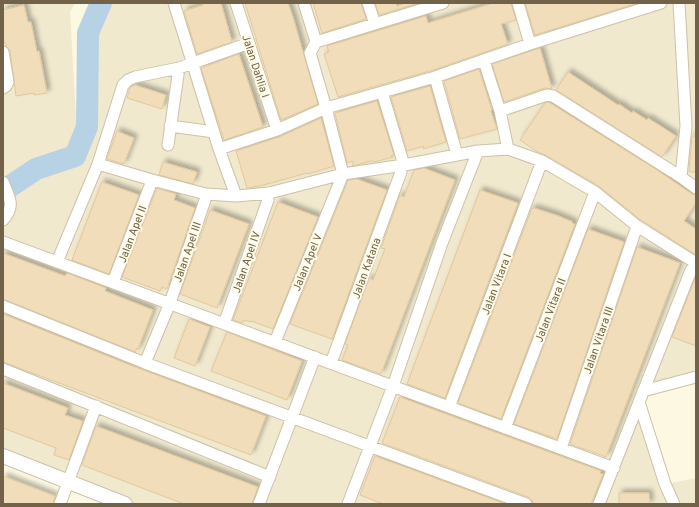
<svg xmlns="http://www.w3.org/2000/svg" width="699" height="507" viewBox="0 0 699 507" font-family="Overpass,sans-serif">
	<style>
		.residential { fill: #f0e9ce }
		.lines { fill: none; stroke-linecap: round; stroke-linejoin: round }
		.river { stroke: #b7d2e5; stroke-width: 22 }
		.building { fill: #f1ddba; stroke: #e3c89a; filter: url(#shadow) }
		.minor-casing { stroke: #ccc1a9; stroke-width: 13 }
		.tertiary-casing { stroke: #ccc1a9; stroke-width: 16 }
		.minor { stroke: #fff; stroke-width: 11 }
		.tertiary { stroke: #fff; stroke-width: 14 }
		.labels { text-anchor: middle; stroke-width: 4; stroke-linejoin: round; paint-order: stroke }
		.street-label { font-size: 11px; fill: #726249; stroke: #fffbe7 }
	</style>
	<defs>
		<filter id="shadow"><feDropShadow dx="3.5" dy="-3.5" stdDeviation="2" flood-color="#0004"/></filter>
	</defs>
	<rect width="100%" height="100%" fill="#fcf8e1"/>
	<path class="residential" d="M 3,3 L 75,3 L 70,12 L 77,133 L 87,127 L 88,36 L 101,3 L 696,3 L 696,377 L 644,391 L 639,402 L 666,484 L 696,478 L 696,504 L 125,504 L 3,456 Z"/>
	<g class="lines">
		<path class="river" d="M 3,191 L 36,169 L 75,156 L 87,127 L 88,33 L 101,3"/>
	</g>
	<path class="building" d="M 202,3 L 221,3 L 232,42 L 197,54 L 184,11 L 203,5 Z
		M 245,3 L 288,3 L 293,17 L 318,104 L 281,120 Z
		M 313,3 L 361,3 L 366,19 L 322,33 Z
		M 375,3 L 396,3 L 397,6 L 405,3 L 419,3 L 379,15 Z
		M 493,3 L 511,3 L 516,20 L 501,24 L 508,44 L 433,70 L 338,97 L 324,54 L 329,52 L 327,46 L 426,16 L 428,23 Z
		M 525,3 L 638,3 L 535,35 Z
		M 24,5 L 28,22 L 31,22 L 37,52 L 39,51 L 47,93 L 34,95 L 34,93 L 16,96 L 10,51 L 6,46 L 5,42 L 3,43 L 3,10 Z
		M 540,48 L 552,89 L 545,88 L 504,102 L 492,64 Z
		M 239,54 L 263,127 L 224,140 L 201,68 Z
		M 479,69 L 492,110 L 491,111 L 497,129 L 460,139 L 444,81 Z
		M 568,72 L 618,105 L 619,104 L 632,113 L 633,111 L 647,120 L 648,118 L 676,136 L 662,157 L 556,90 Z
		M 135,85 L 166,95 L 162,109 L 127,98 L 130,88 Z
		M 430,86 L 446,142 L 423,149 L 424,146 L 407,151 L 391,97 Z
		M 377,101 L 394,155 L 391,156 L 393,157 L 374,162 L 372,161 L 352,166 L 354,161 L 347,163 L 335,113 Z
		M 548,102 L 550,103 L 654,168 L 692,194 L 696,195 L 696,203 L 684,221 L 696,229 L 696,255 L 638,218 L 599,186 L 545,155 L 536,151 L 520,140 L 545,103 Z
		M 321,118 L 334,166 L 308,174 L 307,173 L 260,186 L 247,188 L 236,151 L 279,137 Z
		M 117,131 L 134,138 L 124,164 L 107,159 Z
		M 692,136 L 696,136 L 696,172 L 689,172 Z
		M 163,162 L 197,172 L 193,184 L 159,175 Z
		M 424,168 L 455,180 L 381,374 L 342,360 L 348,345 L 345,344 L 369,278 L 373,280 L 385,249 L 381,248 L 400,195 L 404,197 L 414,170 Z
		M 357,179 L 387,190 L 332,339 L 290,324 L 348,180 Z
		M 102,182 L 139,195 L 109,274 L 72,260 Z
		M 157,188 L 176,194 L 174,200 L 195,208 L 167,289 L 162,287 L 160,291 L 122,277 Z
		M 480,190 L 518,203 L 445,398 L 407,384 Z
		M 278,202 L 318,217 L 273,329 L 251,321 L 251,322 L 244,320 L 242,323 L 233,320 Z
		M 532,208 L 533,209 L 534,208 L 556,215 L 573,222 L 572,223 L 575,224 L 501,419 L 458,403 Z
		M 210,210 L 249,224 L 217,308 L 180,294 Z
		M 588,229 L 624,242 L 557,439 L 514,424 Z
		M 637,247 L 680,263 L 606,457 L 570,444 Z
		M 3,253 L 65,276 L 67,273 L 106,288 L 105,291 L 153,310 L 138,349 L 137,348 L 135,352 L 3,299 Z
		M 696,276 L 696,346 L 672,337 Z
		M 3,314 L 130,365 L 266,416 L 251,455 L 3,362 Z
		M 189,319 L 210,327 L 195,366 L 174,358 Z
		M 227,332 L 302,361 L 287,400 L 211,371 Z
		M 3,383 L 68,408 L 65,415 L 83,421 L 69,460 L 54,455 L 56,448 L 3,428 Z
		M 400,397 L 601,471 L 600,473 L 603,474 L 591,504 L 533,504 L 532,500 L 528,497 L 382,443 Z
		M 96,426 L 258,487 L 252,504 L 184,504 L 82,465 Z
		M 375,456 L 506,504 L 383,504 L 360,495 Z
		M 3,476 L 55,496 L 53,504 L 3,504 Z
		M 619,493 L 649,493 L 650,504 L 619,504 Z"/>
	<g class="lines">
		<g class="minor-casing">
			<path id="minor" d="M 174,3 L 219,149 L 236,196
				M 236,3 L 277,130
				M 304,3 L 316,42 L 443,3
				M 368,3 L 375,24
				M 518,3 L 530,44
				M 679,3 L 686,126 L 681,177
				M 484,61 L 500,111 L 508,149
				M 435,77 L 457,155
				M 3,88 L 6,86 L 8,82 L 3,52
				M 382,92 L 404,165
				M 500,111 L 547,95 L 553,96 L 681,177 L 696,188
				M 170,126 L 214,132
				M 168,145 L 179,68
				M 219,149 L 277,130 L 326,108 L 435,77 L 530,44 L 661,3
				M 98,164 L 152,180 L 206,194 L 236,196 L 269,193 L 343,174 L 404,165 L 478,151 L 508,149 L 542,161 L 595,192 L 637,226 L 696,263
				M 3,182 C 9,197 16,206 3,220
				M 3,242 L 614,468
				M 57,262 L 98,164 L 123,85 L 128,80 L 135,77 L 179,68 L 249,43
				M 113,282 L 150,186
				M 3,306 L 145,363 L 170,303 L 205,200
				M 224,324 L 268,200
				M 275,342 L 343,174 L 326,108 L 310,53 L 316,42
				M 145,363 L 526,504
				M 331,363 L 401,172
				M 3,369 L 270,477
				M 643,391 L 696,377
				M 639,402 L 665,484 L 674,504
				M 449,407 L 542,161
				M 505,428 L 595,192
				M 561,448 L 635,232
				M 60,504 L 96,406
				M 259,504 L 315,357
				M 348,504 L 393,386 L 442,243 L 478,151
				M 599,504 L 691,270"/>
		</g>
		<g class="tertiary-casing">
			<path id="tertiary" d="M 3,456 L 125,504"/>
		</g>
		<use href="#minor" class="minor"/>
		<use href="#tertiary" class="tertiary"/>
	</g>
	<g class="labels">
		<g class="street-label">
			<text transform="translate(256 66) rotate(72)" y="4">Jalan Dahlia I</text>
			<text transform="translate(132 234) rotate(-69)" y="4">Jalan Apel II</text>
			<text transform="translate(187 252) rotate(-71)" y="4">Jalan Apel III</text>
			<text transform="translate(246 262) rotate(-71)" y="4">Jalan Apel IV</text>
			<text transform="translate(307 262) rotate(-68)" y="4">Jalan Apel V</text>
			<text transform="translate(366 268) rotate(-70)" y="4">Jalan Katana</text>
			<text transform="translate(496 284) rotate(-69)" y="4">Jalan Vitara I</text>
			<text transform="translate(550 310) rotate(-69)" y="4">Jalan Vitara II</text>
			<text transform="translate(598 340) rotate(-71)" y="4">Jalan Vitara III</text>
		</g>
	</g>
	<rect width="699" height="507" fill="none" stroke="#726249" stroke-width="8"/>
</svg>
